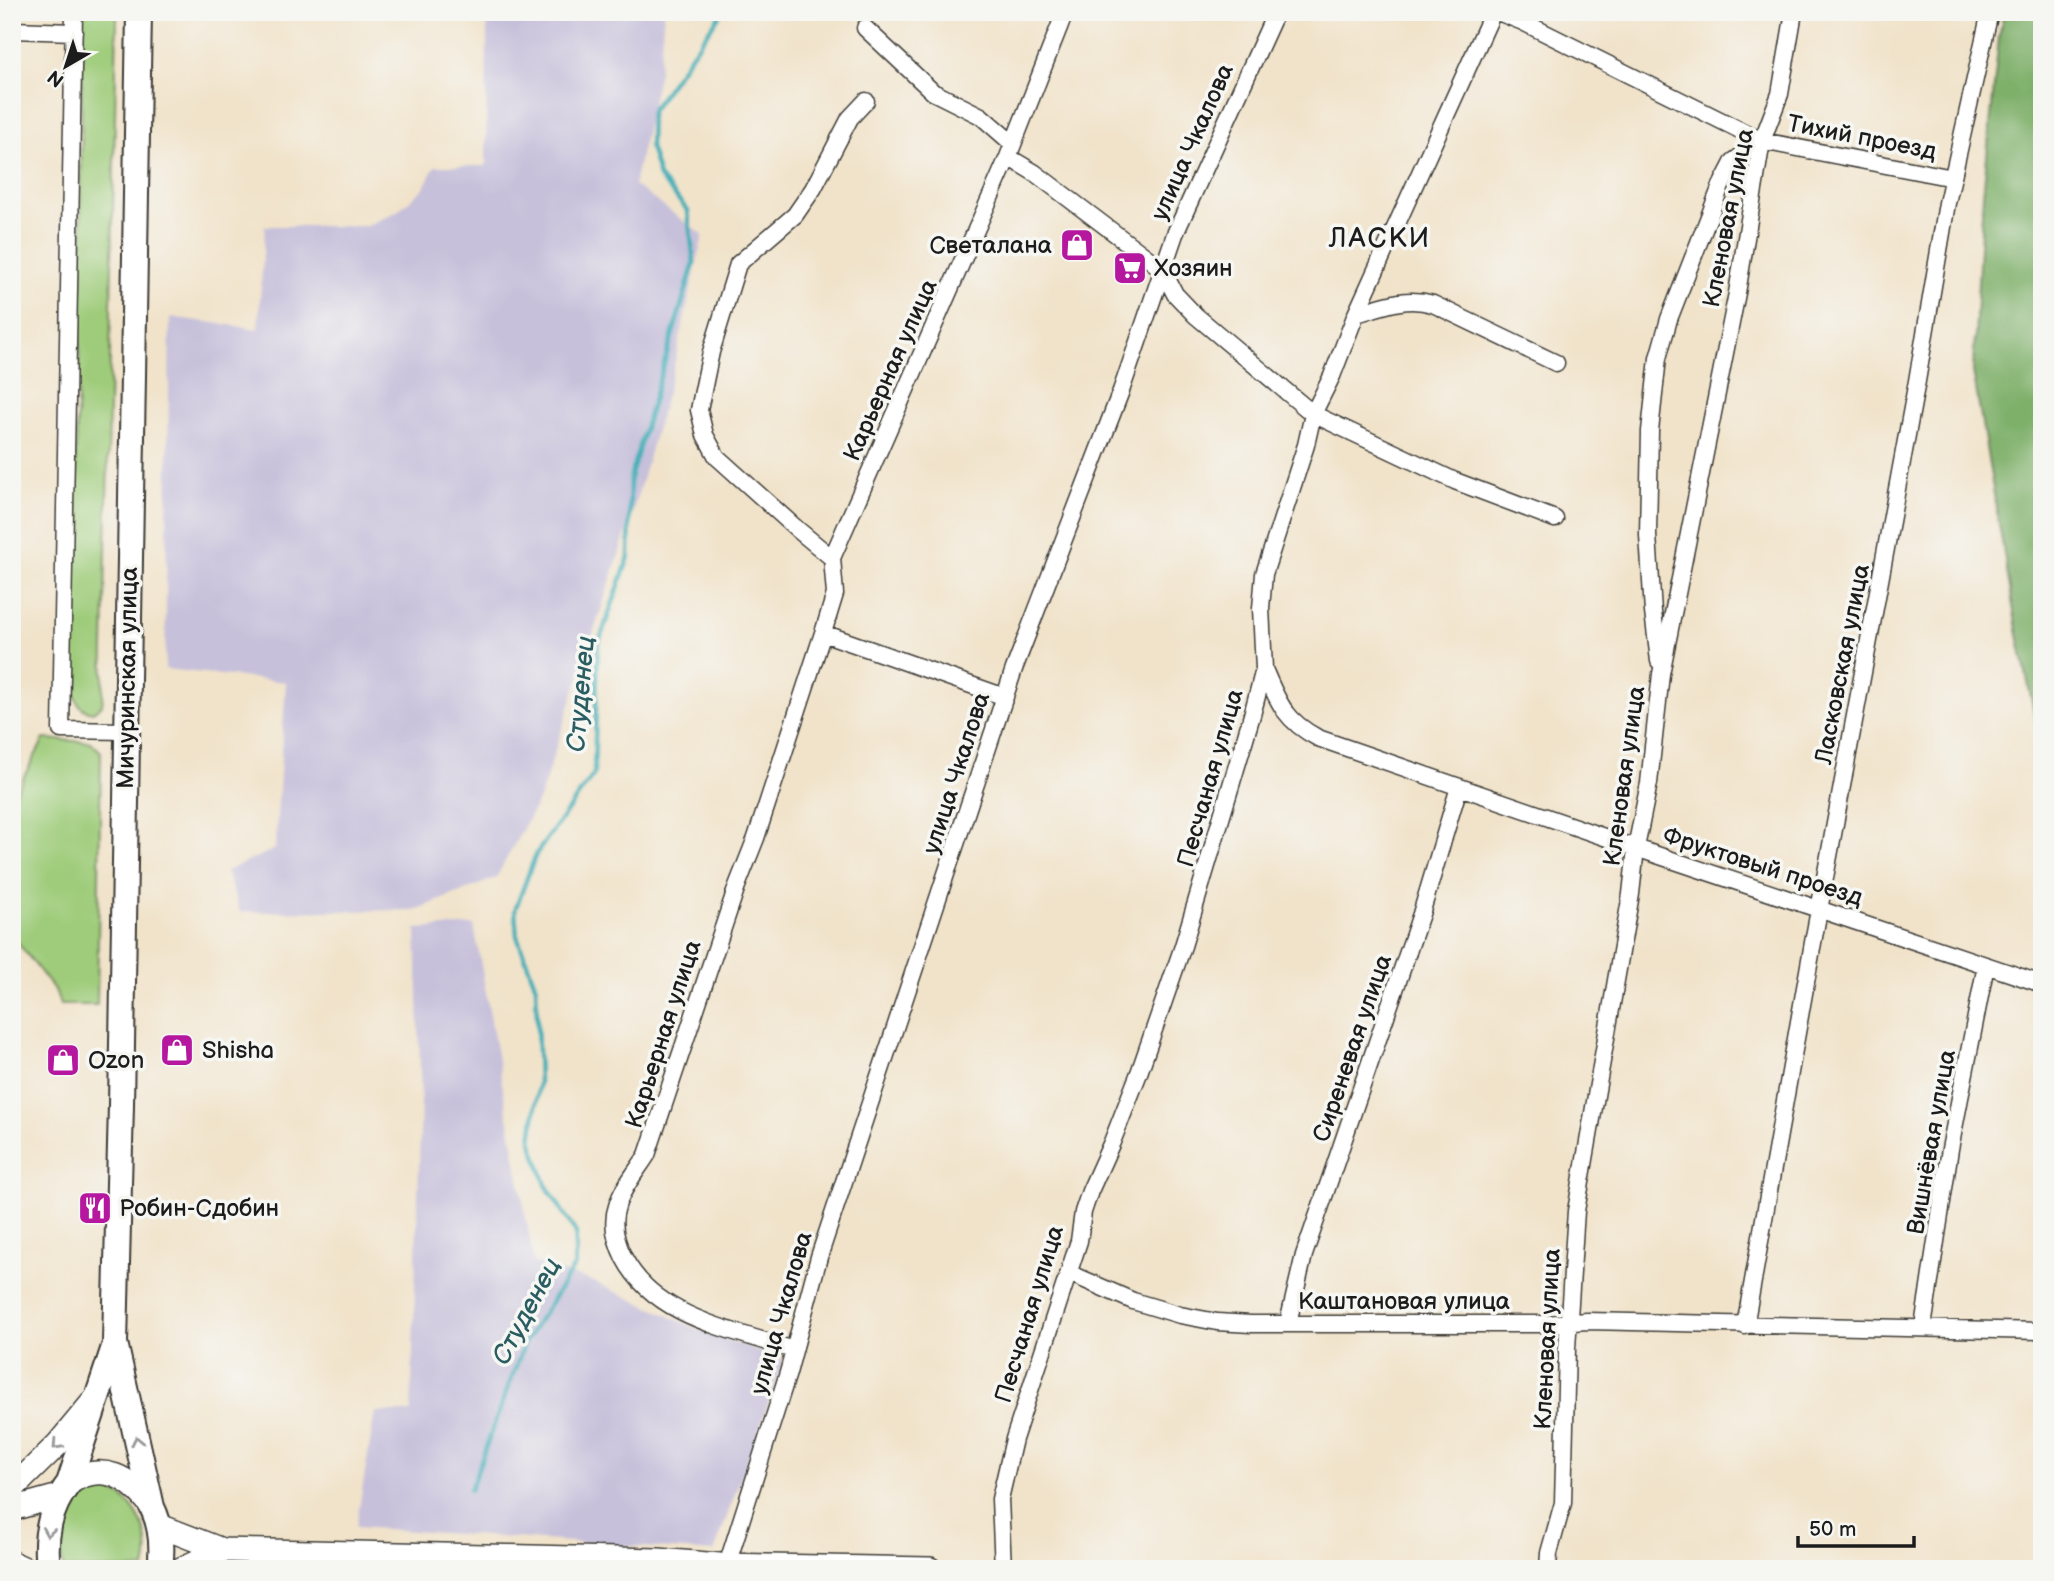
<svg xmlns="http://www.w3.org/2000/svg" width="2054" height="1581" viewBox="0 0 2054 1581" font-family="'Balsamiq Sans',sans-serif">
	<style>
		.industrial { fill: #c6c0da }
		.green { fill: #9fcc7a; stroke: #5e744b; stroke-width: 2 }
		.forest { fill: #7fb06a; stroke: #4e6643; stroke-width: 2 }
		.lines { fill: none; stroke-linecap: round; stroke-linejoin: round }
		.stream { stroke: #3cadb7; stroke-width: 4.5 }
		.minor-casing { stroke: #3c3a36; stroke-width: 19 }
		.secondary-casing { stroke: #3c3a36; stroke-width: 26 }
		.primary-casing { stroke: #3c3a36; stroke-width: 28 }
		.minor { stroke: #fff; stroke-width: 16 }
		.secondary { stroke: #fff; stroke-width: 23 }
		.primary { stroke: #fff; stroke-width: 24 }
		.oneway { stroke: #999 }
		.labels { text-anchor: middle; stroke-width: 7; stroke-linejoin: round; paint-order: stroke }
		.street-label { font-size: 24px; fill: #1c1c1c; stroke: #f6f6f2 }
		.poi-label { font-size: 24px; fill: #1c1c1c; stroke: #f6f6f2; text-anchor: start }
		.water-label { font-size: 26px; font-style: italic; fill: #2a5d62; stroke: #f6f6f2 }
		.quarter-label { font-size: 28px; letter-spacing: 2px; fill: #1c1c1c; stroke: #f6f6f2 }
	</style>
	<rect width="100%" height="100%" fill="#f6f6f2"/>
	<filter id="ink" filterUnits="userSpaceOnUse"><feTurbulence type="fractalNoise" baseFrequency=".0143" numOctaves="2"/><feDisplacementMap in="SourceGraphic" scale="14" xChannelSelector="R" yChannelSelector="G"/><feConvolveMatrix kernelMatrix="1 2 1 2 8 2 1 2 1" color-interpolation-filters="sRGB"/></filter>
	<filter id="wash" filterUnits="userSpaceOnUse"><feTurbulence type="fractalNoise" baseFrequency=".00686" numOctaves="4" result="noise"/><feDisplacementMap in="SourceGraphic" scale="28" xChannelSelector="R" yChannelSelector="G"/><feGaussianBlur stdDeviation="1.57" result="paint"/><feColorMatrix in="noise" values="0 0 0 0 0 0 0 0 0 0 0 0 0 0 0 0 0 1.4 0 .05"/><feComposite in="paint" operator="in"/></filter>
	<g filter="url(#wash)">
		<rect width="100%" height="100%" fill="#f1e3ca"/>
		<path class="industrial" d="M 487,12 L 664,12 L 659,71 L 634,185 L 703,235 L 672,374 L 634,508 L 540,797 L 496,878 L 415,910 L 240,912 L 226,871 L 275,849 L 286,682 L 165,669 L 170,317 L 258,329 L 265,226 L 366,226 L 396,212 L 423,189 L 435,166 L 486,166 Z
			M 474,925 L 534,1263 L 592,1281 L 702,1331 L 784,1360 L 714,1552 L 356,1527 L 375,1412 L 411,1412 L 421,1101 L 416,929 Z"/>
		<path class="green" d="M 82,12 L 116,12 L 117,19 L 103,696 L 102,705 L 93,712 L 85,710 L 79,705 L 72,690 L 71,594 L 81,303 Z
			M 44,739 L 91,742 L 101,752 L 97,1005 L 60,1005 L 56,992 L 12,935 L 12,799 Z
			M 106,1487 C 137,1502 154,1534 145,1569 L 64,1569 C 57,1545 62,1500 89,1489 C 94,1487 100,1487 106,1487 Z"/>
		<path class="forest" d="M 2004,12 L 2042,12 L 2042,750 L 2017,630 L 1973,371 L 1983,195 L 1999,37 Z"/>
		<g class="lines">
			<path class="stream" d="M 470,1490 L 525,1342 L 575,1265 L 576,1233 L 546,1185 L 531,1140 L 539,1082 L 536,987 L 517,936 L 515,910 L 536,854 L 594,774 L 598,645 L 629,557 L 630,478 L 694,263 L 688,211 L 659,177 L 650,147 L 651,111 L 722,12"/>
		</g>
	</g>
	<g filter="url(#ink)">
		<g class="lines">
			<g class="minor-casing">
				<path id="minor" d="M 74,12 L 61,730 L 127,731
					M 1498,12 L 1523,22 L 1762,141 L 1953,178
					M 865,28 L 933,92 L 981,116 L 1013,144
					M 12,30 L 74,32
					M 1008,157 L 1035,173 L 1162,269 L 1175,294 L 1195,315 L 1313,414 L 1455,481 L 1555,519
					M 1356,314 C 1383,306 1405,296 1433,304 L 1556,363
					M 832,558 L 797,529 L 717,457 L 705,435 L 699,410 L 711,352 L 738,264 L 795,215 L 813,189 L 850,118 L 866,101
					M 1659,661 L 1653,612 L 1648,535 L 1650,431 L 1658,358 L 1669,319 L 1721,186 L 1734,161 L 1762,141
					M 1264,669 C 1278,702 1285,721 1318,738 L 1636,848 L 2042,984
					M 1005,697 L 823,633 L 835,594 L 832,558 L 1008,157 L 1065,12
					M 1069,1273 L 1133,1301 L 1180,1315 L 1217,1322 L 1251,1324 L 1544,1324 L 1587,1321 L 2042,1331
					M 1288,1323 L 1304,1255 L 1421,914 L 1459,787
					M 1745,1326 L 1814,937 L 1917,381 L 1947,203 L 1990,12
					M 1923,1327 L 1950,1149 L 1986,965
					M 793,1350 C 733,1329 656,1319 624,1258 C 616,1242 611,1223 617,1206 C 622,1188 637,1171 647,1155 L 737,886 L 756,838 L 823,633
					M 727,1565 L 788,1373 L 819,1257 L 1014,669 L 1121,391 L 1175,234 L 1276,12
					M 1003,1569 L 1000,1499 L 1014,1439 L 1079,1241 L 1083,1212 L 1090,1191 L 1112,1142 L 1139,1073 L 1183,946 L 1252,715 L 1264,669 L 1261,608 L 1264,574 L 1306,445 L 1313,414 L 1332,376 L 1356,314 L 1493,12
					M 1548,1569 L 1549,1553 L 1563,1503 L 1567,1348 L 1576,1211 L 1631,894 L 1636,848 L 1649,783 L 1661,674 L 1737,293 L 1762,141 L 1780,94 L 1794,12"/>
			</g>
			<g class="secondary-casing">
				<path id="secondary" d="M 69,1483 C 103,1461 130,1477 152,1507
					M 12,1489 L 58,1444 L 96,1398
					M 12,1509 L 59,1496
					M 160,1526 L 222,1550 L 658,1560 L 720,1565 L 930,1569
					M 12,1563 L 25,1569
					M 181,1569 L 222,1550"/>
			</g>
			<g class="primary-casing">
				<path id="primary" d="M 139,12 L 121,1105 L 115,1343 L 152,1507 C 162,1527 163,1547 160,1569
					M 48,1569 C 44,1537 49,1509 69,1483 L 115,1344"/>
			</g>
			<use href="#minor" class="minor"/>
			<use href="#secondary" class="secondary"/>
			<use href="#primary" class="primary"/>
		</g>
		<defs><path id="oneway-chevron" d="M-2-3.5L2.5 0L-2 3.5" fill="none" stroke-width="1.6" stroke-linecap="round" stroke-linejoin="round" transform="scale(1.75)"/></defs>
		<g class="oneway">
			<use href="#oneway-chevron" transform="translate(137 1441) rotate(-102)"/>
			<use href="#oneway-chevron" transform="translate(57 1445) rotate(133)"/>
			<use href="#oneway-chevron" transform="translate(48 1532) rotate(99)"/>
		</g>
	</g>
	<defs>
		<g id="shop-square" transform="scale(1.75)"><rect x="-9" y="-9" width="18" height="18" rx="4" fill="#b5179e" stroke="#f6f6f2"/><path d="M-5-2.5h2.3a2.7 3.5 0 0 1 5.4 0H5L5.5 6h-11ZM-1.5-2.5h3a1.5 2.3 0 0 0-3 0Z" fill="#fff"/></g>
		<g id="supermarket-square" transform="scale(1.75)"><rect x="-9" y="-9" width="18" height="18" rx="4" fill="#b5179e" stroke="#f6f6f2"/><path d="M-6-5.5h2.5l.6 2H6L4.5 2H-2.5L-4.4-4H-6ZM-1.5 3.2a1.3 1.3 0 1 0 .1 0ZM3 3.2a1.3 1.3 0 1 0 .1 0Z" fill="#fff"/></g>
		<g id="restaurant-square" transform="scale(1.75)"><rect x="-9" y="-9" width="18" height="18" rx="4" fill="#b5179e" stroke="#f6f6f2"/><path d="M-5-6h1v4h1v-4h1v4h1v-4h1v5L-1.5 .5V6h-2V.5L-5-1ZM5-6V6H3V1.5H1.5Q1.5-4 5-6Z" fill="#fff"/></g>
	</defs>
	<g fill-rule="evenodd">
		<use href="#shop-square" x="1077" y="245"/>
		<use href="#supermarket-square" x="1130" y="268"/>
		<use href="#shop-square" x="177" y="1050"/>
		<use href="#shop-square" x="63" y="1060"/>
		<use href="#restaurant-square" x="95" y="1208"/>
	</g>
	<g class="labels">
		<g class="street-label">
			<text transform="translate(1862 137) rotate(11)" y="8">Тихий проезд</text>
			<text transform="translate(1192 142) rotate(-66)" y="8">улица Чкалова</text>
			<text transform="translate(1728 218) rotate(-79)" y="8">Кленовая улица</text>
			<text transform="translate(890 370) rotate(-66)" y="8">Карьерная улица</text>
			<text transform="translate(1842 664) rotate(-79)" y="8">Ласковская улица</text>
			<text transform="translate(127 678) rotate(-89)" y="8">Мичуринская улица</text>
			<text transform="translate(956 773) rotate(-72)" y="8">улица Чкалова</text>
			<text transform="translate(1624 776) rotate(-82)" y="8">Кленовая улица</text>
			<text transform="translate(1210 778) rotate(-74)" y="8">Песчаная улица</text>
			<text transform="translate(1763 866) rotate(18)" y="8">Фруктовый проезд</text>
			<text transform="translate(663 1034) rotate(-72)" y="8">Карьерная улица</text>
			<text transform="translate(1352 1048) rotate(-71)" y="8">Сиреневая улица</text>
			<text transform="translate(1931 1142) rotate(-80)" y="8">Вишнёвая улица</text>
			<text x="1404" y="1309">Каштановая улица</text>
			<text transform="translate(781 1313) rotate(-74)" y="8">улица Чкалова</text>
			<text transform="translate(1029 1314) rotate(-73)" y="8">Песчаная улица</text>
			<text transform="translate(1547 1339) rotate(-87)" y="8">Кленовая улица</text>
		</g>
		<g class="poi-label">
			<text x="1052" y="253" text-anchor="end">Светалана</text>
			<text x="1154" y="276">Хозяин</text>
			<text x="202" y="1058">Shisha</text>
			<text x="88" y="1068">Ozon</text>
			<text x="119" y="1216">Робин-Сдобин</text>
		</g>
		<g class="water-label">
			<text transform="translate(580 694) rotate(-85)" y="9">Студенец</text>
			<text transform="translate(526 1311) rotate(-62)" y="9">Студенец</text>
		</g>
		<g class="quarter-label">
			<text x="1380" y="247">ЛАСКИ</text>
		</g>
	</g>
	<rect width="2054" height="1581" fill="none" stroke="#f6f6f2" stroke-width="42"/>
	<g transform="translate(66 66) rotate(219)" stroke="#f6f6f2" stroke-width="5" paint-order="stroke">
	<path d="M0-5L12 26L0 18L-12 26Z" fill="#1c1c1c"/>
	<text y="-10" font-size="19" font-weight="bold" text-anchor="middle" fill="#1c1c1c">N</text>
	</g>
	<path d="M1798 1536v10h116v-10" fill="none" stroke="#1c1c1c" stroke-width="3.5"/>
	<text x="1809" y="1536" font-size="21" fill="#1c1c1c" stroke="#f6f6f2" stroke-width="5" paint-order="stroke">50 m</text>
</svg>
